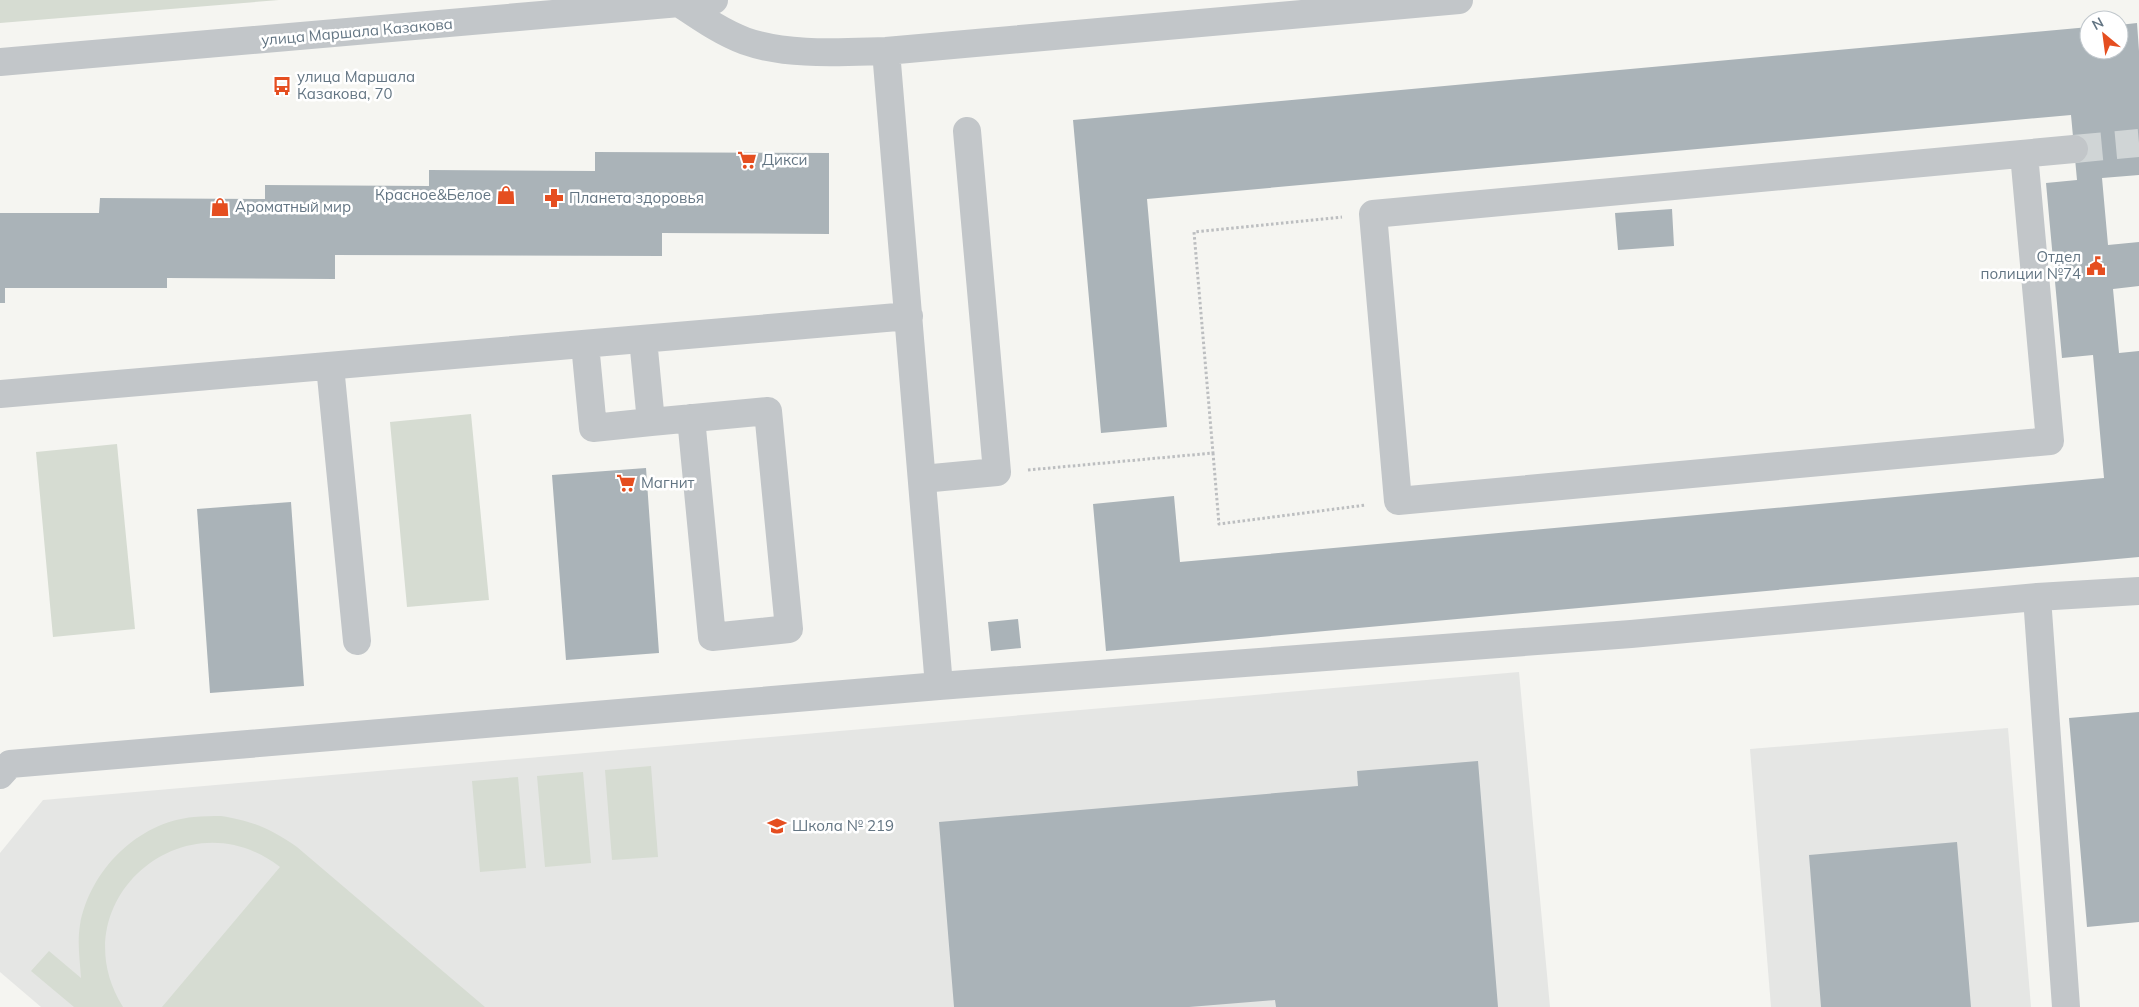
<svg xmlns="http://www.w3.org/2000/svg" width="2139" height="1007" viewBox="0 0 2139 1007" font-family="Mulish,sans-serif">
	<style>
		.built { fill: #e5e6e4 }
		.green { fill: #d6dcd2 }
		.building { fill: #aab3b8 }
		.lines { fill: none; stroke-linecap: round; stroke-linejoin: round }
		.minor-tunnel { stroke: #d0d5d6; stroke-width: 28; stroke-dasharray: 28 14; stroke-linecap: butt }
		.path { stroke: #bcbec0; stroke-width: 3; stroke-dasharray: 2.5 2.5; stroke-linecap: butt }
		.minor { stroke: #c2c6c9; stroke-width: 28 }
		.labels { text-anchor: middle; stroke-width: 5; stroke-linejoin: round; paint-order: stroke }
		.street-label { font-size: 15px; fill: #637583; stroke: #fff }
		.poi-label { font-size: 15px; fill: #637583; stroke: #fff; text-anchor: start }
	</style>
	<rect width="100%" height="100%" fill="#f5f5f1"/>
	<path class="built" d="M 1519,672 L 1550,1007 L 41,1007 L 0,972 L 0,853 L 43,800 Z
		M 2008,728 L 2031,1007 L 1771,1007 L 1750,749 Z"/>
	<path class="green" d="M 0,0 L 279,0 L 0,23 Z
		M 471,414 L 489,600 L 407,607 L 390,422 Z
		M 117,444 L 135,629 L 53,637 L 36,452 Z
		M 651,766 L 658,857 L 612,860 L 605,770 Z
		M 583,772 L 591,863 L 545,867 L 537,776 Z
		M 518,777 L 526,868 L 480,872 L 472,781 Z
		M 221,816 C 253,821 271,829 297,847 L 485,1007 L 162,1007 L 280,867 C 184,793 58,903 123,1007 L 74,1007 L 31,971 L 49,951 L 81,978 C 80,960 77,943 80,925 C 90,870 138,822 194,817 C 203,816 212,816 221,816 Z"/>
	<path class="building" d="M 2137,23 L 2139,51 L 2139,175 L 2102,178 L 2108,245 L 2139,242 L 2139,286 L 2113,289 L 2119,353 L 2139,351 L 2139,557 L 1106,651 L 1093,504 L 1174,496 L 1180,562 L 2104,478 L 2093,355 L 2062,358 L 2046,183 L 2077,180 L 2071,115 L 1147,199 L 1167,427 L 1101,433 L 1073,120 L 2089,27 L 2089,50 L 2119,50 L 2119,25 Z
		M 595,152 L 829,153 L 829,234 L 662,233 L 662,256 L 335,255 L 335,279 L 167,278 L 167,288 L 5,288 L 5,303 L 0,303 L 0,213 L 99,213 L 100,198 L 265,199 L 265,185 L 429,186 L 429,170 L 595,171 Z
		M 1672,209 L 1674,246 L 1618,250 L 1615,213 Z
		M 646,468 L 659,653 L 566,660 L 552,475 Z
		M 291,502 L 304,686 L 210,693 L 197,509 Z
		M 1018,619 L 1021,648 L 991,651 L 988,622 Z
		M 2139,712 L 2139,922 L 2087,927 L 2069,718 Z
		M 1478,761 L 1498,1007 L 1276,1007 L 1275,1000 L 1189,1007 L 954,1007 L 939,822 L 1358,786 L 1357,771 Z
		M 1957,842 L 1971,1007 L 1821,1007 L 1809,855 Z"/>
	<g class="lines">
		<path class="minor-tunnel" d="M 2074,149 L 2139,143"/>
		<path class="path" d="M 1213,453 L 1219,524 L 1366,505
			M 1028,470 L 1213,453 L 1194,232 L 1342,217"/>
		<path class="minor" d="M 679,3 C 700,17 721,32 745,41 C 787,56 842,52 886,51 L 1459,0
			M 886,51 L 939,686 L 1631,634 L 2037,597 L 2139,591
			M 0,62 L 714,0
			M 2024,154 L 2050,441 L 1398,501 L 1373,214 L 2074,149
			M 643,339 L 651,422 L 768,411 L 789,629 L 712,637 L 691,418
			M 585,344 L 593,428 L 651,422
			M 330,366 L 357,641
			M 0,394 L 909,316
			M 922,479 L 997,472 L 967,131
			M 2037,597 L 2066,1007
			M 0,775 L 10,764 L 939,686"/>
	</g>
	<defs>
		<g id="bus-bare" transform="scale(1.5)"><path d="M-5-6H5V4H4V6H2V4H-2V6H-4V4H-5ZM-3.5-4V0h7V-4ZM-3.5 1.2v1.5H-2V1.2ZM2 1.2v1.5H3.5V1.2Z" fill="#e54e20" stroke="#fff" stroke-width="2.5" paint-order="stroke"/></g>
		<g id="supermarket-bare" transform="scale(1.5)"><path d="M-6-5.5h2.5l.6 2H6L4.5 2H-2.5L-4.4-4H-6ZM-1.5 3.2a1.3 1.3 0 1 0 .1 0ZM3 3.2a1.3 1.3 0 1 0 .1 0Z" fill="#e54e20" stroke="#fff" stroke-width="2.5" paint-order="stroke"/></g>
		<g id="shop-bare" transform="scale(1.5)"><path d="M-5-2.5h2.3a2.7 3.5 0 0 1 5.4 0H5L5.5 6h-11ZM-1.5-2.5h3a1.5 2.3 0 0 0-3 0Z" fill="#e54e20" stroke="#fff" stroke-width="2.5" paint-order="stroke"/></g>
		<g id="pharmacy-bare" transform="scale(1.5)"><path d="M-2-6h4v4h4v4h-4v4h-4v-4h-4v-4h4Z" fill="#e54e20" stroke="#fff" stroke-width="2.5" paint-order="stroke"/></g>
		<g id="civic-bare" transform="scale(1.5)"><path d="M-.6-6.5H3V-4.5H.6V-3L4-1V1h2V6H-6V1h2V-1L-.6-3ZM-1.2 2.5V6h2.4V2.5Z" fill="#e54e20" stroke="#fff" stroke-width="2.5" paint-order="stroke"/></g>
		<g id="school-bare" transform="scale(1.5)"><path d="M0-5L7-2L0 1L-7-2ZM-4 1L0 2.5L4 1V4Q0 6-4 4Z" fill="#e54e20" stroke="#fff" stroke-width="2.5" paint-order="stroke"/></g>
	</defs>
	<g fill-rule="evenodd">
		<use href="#bus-bare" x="282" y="86"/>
		<use href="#supermarket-bare" x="747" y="160"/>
		<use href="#shop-bare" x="506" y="195"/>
		<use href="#pharmacy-bare" x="554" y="198"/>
		<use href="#shop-bare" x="220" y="207"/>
		<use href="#civic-bare" x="2096" y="266"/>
		<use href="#supermarket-bare" x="626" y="483"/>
		<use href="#school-bare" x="777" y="826"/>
	</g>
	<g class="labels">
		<g class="street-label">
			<text transform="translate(357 32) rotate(-5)" y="5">улица Маршала Казакова</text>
		</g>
		<g class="poi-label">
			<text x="297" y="82">улица Маршала<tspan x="297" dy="17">Казакова, 70</tspan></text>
			<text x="762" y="165">Дикси</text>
			<text x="491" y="200" text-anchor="end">Красное&amp;Белое</text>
			<text x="569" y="203">Планета здоровья</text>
			<text x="235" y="212">Ароматный мир</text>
			<text x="2081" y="262" text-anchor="end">Отдел<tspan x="2081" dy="17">полиции №74</tspan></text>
			<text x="641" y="488">Магнит</text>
			<text x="792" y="831">Школа № 219</text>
		</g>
	</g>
	<g transform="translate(2104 35) rotate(331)"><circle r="24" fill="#ffffff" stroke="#c1c8cd"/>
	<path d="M0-4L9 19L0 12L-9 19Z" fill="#e54e20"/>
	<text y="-8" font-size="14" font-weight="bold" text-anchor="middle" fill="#637583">N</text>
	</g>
</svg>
